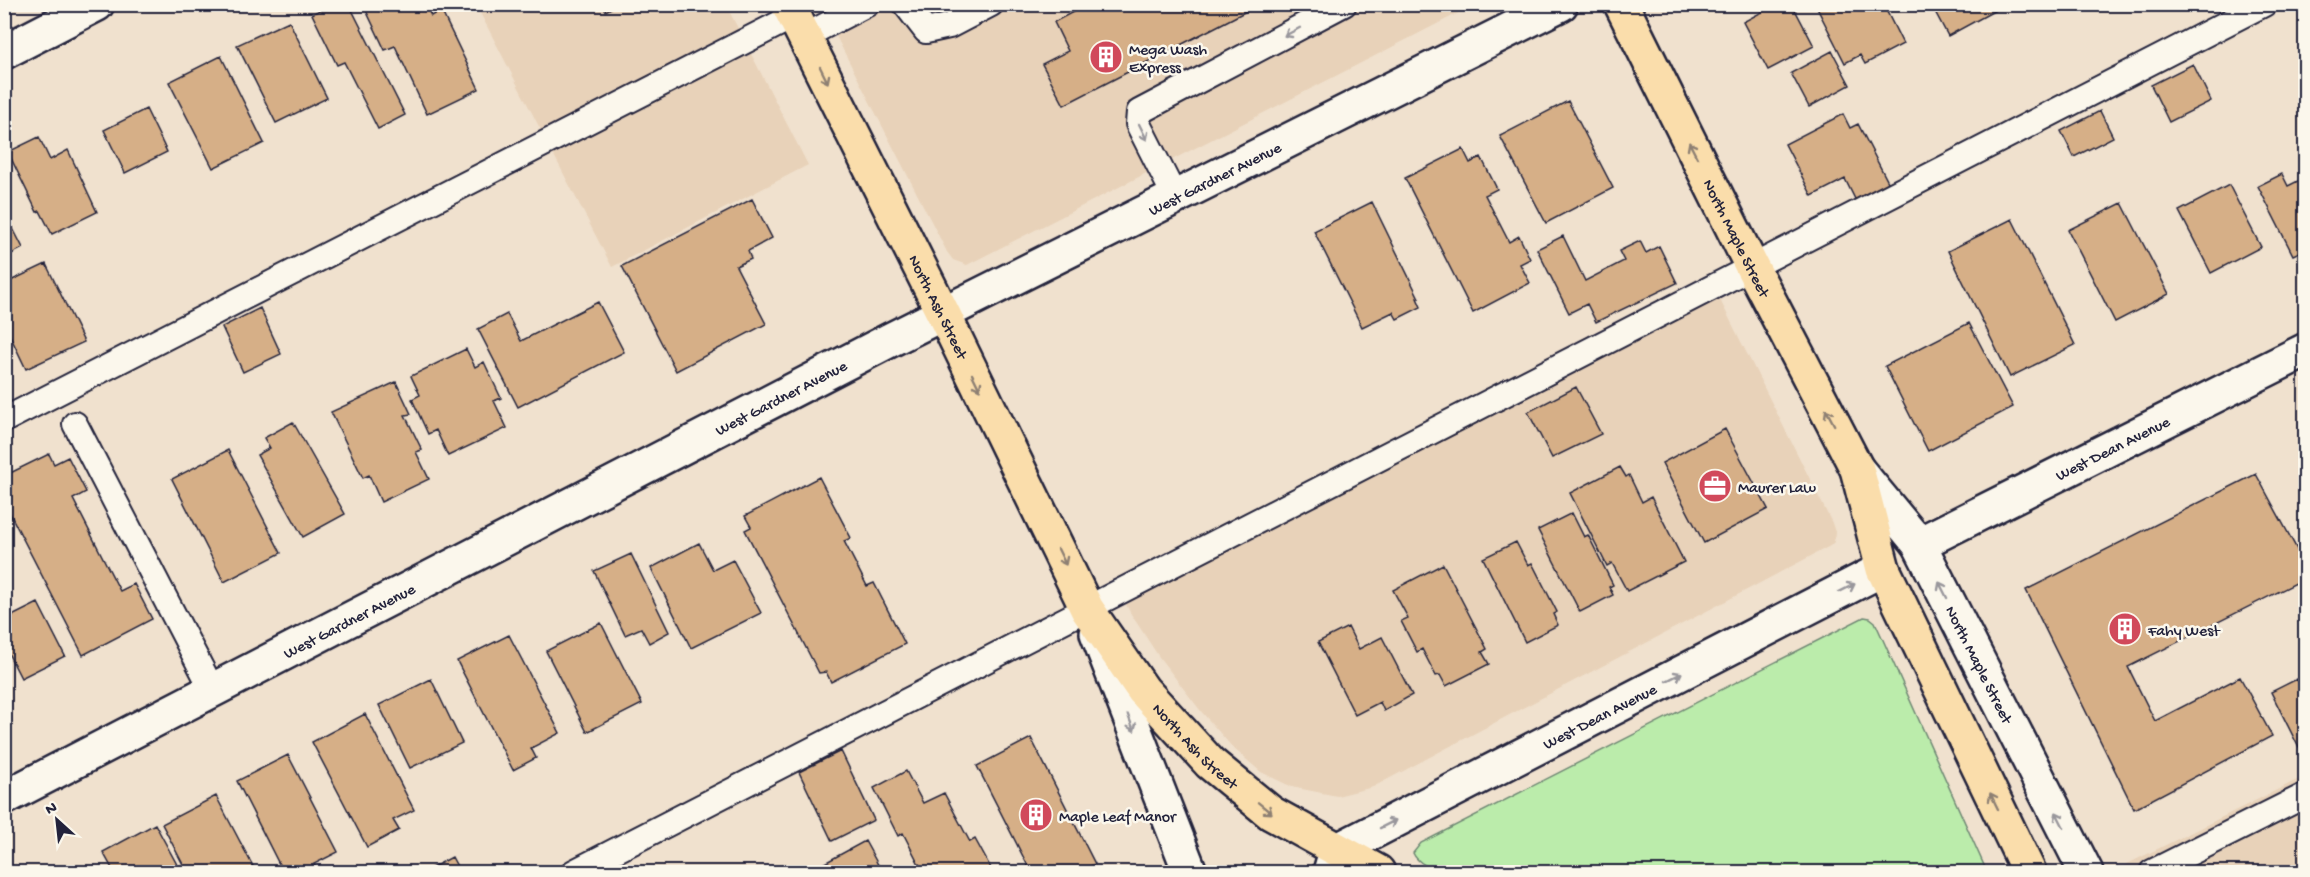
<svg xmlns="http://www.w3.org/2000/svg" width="2310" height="877" viewBox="0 0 2310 877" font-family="'Gochi Hand',sans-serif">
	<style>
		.built { fill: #e8d2b9 }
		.green { fill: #bbecab; stroke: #6e8773; stroke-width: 1.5 }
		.building { fill: #d6af87; stroke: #22223b; stroke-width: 1.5 }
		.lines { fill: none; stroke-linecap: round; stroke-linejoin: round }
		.service-casing { stroke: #22223b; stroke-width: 28 }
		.minor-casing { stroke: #22223b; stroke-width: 38 }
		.tertiary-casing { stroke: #22223b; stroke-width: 38 }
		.secondary-casing { stroke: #22223b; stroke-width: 38 }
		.primary-casing { stroke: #22223b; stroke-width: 38 }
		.service { stroke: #fbf7ec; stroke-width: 24 }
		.minor { stroke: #fbf7ec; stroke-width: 33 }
		.tertiary { stroke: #fbf7ec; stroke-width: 33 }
		.secondary { stroke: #fbf7ec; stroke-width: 33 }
		.primary { stroke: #faddab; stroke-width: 33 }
		.oneway { stroke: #99979c }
		.oneway2 { stroke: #8e8073 }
		.labels { text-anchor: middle; stroke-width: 5; stroke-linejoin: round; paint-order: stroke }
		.poi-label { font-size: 16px; fill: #22223b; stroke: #fbf7ec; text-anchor: start }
		.street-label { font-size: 16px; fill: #22223b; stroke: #fbf7ec }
	</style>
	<rect width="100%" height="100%" fill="#f0e1ce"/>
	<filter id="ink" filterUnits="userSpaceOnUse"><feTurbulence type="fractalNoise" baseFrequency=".0167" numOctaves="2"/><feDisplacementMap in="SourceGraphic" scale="12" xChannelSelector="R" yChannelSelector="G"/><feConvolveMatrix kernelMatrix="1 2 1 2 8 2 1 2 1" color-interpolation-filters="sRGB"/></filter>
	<g filter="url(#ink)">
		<path class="built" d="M 476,5 L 726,5 L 808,165 L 612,267 Z
			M 820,5 L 1474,5 L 967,265 L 953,260 L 947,252 Z
			M 1708,276 L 1832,523 L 1835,532 L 1834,542 L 1830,546 L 1373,787 L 1337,796 L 1292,787 L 1261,772 L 1233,748 L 1200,710 L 1159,657 L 1131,614 L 1114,581 Z
			M 2305,776 L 2305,872 L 2111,872 Z"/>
		<path class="green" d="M 1864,617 L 1870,618 L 1875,622 L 1987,872 L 1442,872 C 1431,868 1418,864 1413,853 L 1421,843 Z"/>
		<path class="building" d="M 331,4 L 349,4 L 405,115 L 378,129 L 344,62 L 337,65 L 312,14 Z
			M 363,4 L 425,4 L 431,16 L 441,10 L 479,89 L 427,114 L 395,46 L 385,50 Z
			M 603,4 L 618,4 L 606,11 Z
			M 1088,4 L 1102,4 L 1104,9 L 1113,4 L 1260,4 L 1064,105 L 1042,64 L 1068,51 L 1054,22 Z
			M 1777,4 L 1792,4 L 1814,46 L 1768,70 L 1743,22 Z
			M 1815,4 L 1883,4 L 1903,44 L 1865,64 L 1860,55 L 1845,63 Z
			M 1931,4 L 2005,4 L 2005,5 L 1948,36 Z
			M 289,21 L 327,98 L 276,123 L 237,45 Z
			M 1832,51 L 1850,85 L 1809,107 L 1791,73 Z
			M 221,56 L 264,143 L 213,168 L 169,82 Z
			M 2193,64 L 2211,101 L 2169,122 L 2151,85 Z
			M 1568,101 L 1613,188 L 1546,223 L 1500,136 Z
			M 146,109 L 167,152 L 125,173 L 104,130 Z
			M 2100,111 L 2113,137 L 2074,157 L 2061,131 Z
			M 1843,114 L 1850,128 L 1858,124 L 1890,186 L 1857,203 L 1845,179 L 1812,196 L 1785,144 Z
			M 39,137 L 50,160 L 68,150 L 97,212 L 52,234 L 40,211 L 37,212 L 8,152 Z
			M 1463,149 L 1470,163 L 1481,157 L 1497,189 L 1485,195 L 1509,242 L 1519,236 L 1530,259 L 1520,264 L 1530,283 L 1473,313 L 1405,178 Z
			M 2282,174 L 2288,186 L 2306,177 L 2306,249 L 2293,255 L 2258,186 Z
			M 2229,185 L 2261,247 L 2211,273 L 2179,211 Z
			M 752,199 L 772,238 L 748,251 L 751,259 L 736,266 L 766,324 L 676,371 L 622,266 Z
			M 1372,202 L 1419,298 L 1417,298 L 1421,307 L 1397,319 L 1393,312 L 1362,327 L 1314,231 Z
			M 2122,203 L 2169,294 L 2115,322 L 2068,230 Z
			M 4,211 L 23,248 L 4,258 Z
			M 2012,219 L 2075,345 L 2010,377 L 1948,251 Z
			M 1563,236 L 1585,281 L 1624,261 L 1619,251 L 1640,241 L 1646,253 L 1659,246 L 1677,283 L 1596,322 L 1587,304 L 1569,313 L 1537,249 Z
			M 46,264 L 84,342 L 26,369 L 4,323 L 4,284 Z
			M 598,302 L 624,352 L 518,407 L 478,329 L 507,314 L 521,341 Z
			M 260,308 L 281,354 L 243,372 L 222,327 Z
			M 1969,323 L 2013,407 L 1928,451 L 1885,366 Z
			M 466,349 L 475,367 L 484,362 L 501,398 L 494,401 L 507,428 L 448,456 L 436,430 L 428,434 L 412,399 L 420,395 L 411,376 Z
			M 396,382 L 411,414 L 405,415 L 422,450 L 416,452 L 429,479 L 381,502 L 369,475 L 363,478 L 331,412 Z
			M 1576,387 L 1601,434 L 1552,458 L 1528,412 Z
			M 293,422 L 345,514 L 303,537 L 257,455 L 270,448 L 264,438 Z
			M 1725,429 L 1768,509 L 1704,543 L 1662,463 Z
			M 228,450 L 281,553 L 224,582 L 172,479 Z
			M 49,454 L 54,464 L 68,457 L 86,492 L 73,499 L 120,591 L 134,584 L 152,619 L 83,655 L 4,502 L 4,476 Z
			M 1620,467 L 1626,477 L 1629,475 L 1642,502 L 1651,497 L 1684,562 L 1627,591 L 1612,563 L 1607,566 L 1570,493 Z
			M 2256,474 L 2306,566 L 2306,578 L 2128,667 L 2155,721 L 2240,677 L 2272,736 L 2134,809 L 2026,590 Z
			M 819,477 L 851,538 L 844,541 L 867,586 L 874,583 L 905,644 L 831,682 L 826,672 L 819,673 L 745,530 L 751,527 L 745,516 Z
			M 1572,513 L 1584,537 L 1588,535 L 1613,585 L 1609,587 L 1613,595 L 1580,612 L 1538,530 Z
			M 1516,542 L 1528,565 L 1532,563 L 1557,612 L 1553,614 L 1558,625 L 1525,642 L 1483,558 Z
			M 699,543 L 713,570 L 733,560 L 761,613 L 691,648 L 651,568 Z
			M 631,554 L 669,632 L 649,643 L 641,628 L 625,635 L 594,571 Z
			M 1443,564 L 1487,649 L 1482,652 L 1489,664 L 1446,686 L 1440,675 L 1436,676 L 1422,649 L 1417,652 L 1401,621 L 1408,618 L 1393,590 Z
			M 38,603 L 65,656 L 21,678 L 4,645 L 4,620 Z
			M 601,623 L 642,704 L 587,732 L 546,651 Z
			M 1348,627 L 1359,649 L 1382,637 L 1412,695 L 1384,711 L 1380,702 L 1355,715 L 1318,642 Z
			M 509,635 L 560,733 L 531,748 L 536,758 L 513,770 L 457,661 Z
			M 431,679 L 462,743 L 410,768 L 379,705 Z
			M 2297,679 L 2303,690 L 2306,689 L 2306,754 L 2303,756 L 2271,692 Z
			M 365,714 L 414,810 L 393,820 L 399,830 L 367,847 L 312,742 Z
			M 1031,738 L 1095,864 L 1078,872 L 1031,872 L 977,766 Z
			M 841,751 L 874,820 L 832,841 L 799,772 Z
			M 288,755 L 338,852 L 314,864 L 318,872 L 283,872 L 237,781 Z
			M 906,771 L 923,803 L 944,793 L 970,842 L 975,839 L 993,872 L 923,872 L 903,833 L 898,836 L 874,788 Z
			M 216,796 L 256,872 L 187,872 L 162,824 Z
			M 155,824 L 181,872 L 114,872 L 103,852 Z
			M 865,841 L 882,872 L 811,872 L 810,871 Z
			M 452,857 L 460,872 L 424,872 Z"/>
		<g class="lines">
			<g class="service-casing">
				<path id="service" d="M 905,4 L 926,31 L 949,26 L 991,4
					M 805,36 L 867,4
					M 1175,197 L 1138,124 L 1139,112 L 1344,4
					M 4,420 L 794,16
					M 75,424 L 213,691
					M 574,872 L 2264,4
					M 2152,872 L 2306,795"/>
			</g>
			<g class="minor-casing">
				<g id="minor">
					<path id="s1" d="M 1919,544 L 2306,350"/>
					<path id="s2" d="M 4,798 L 890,340 L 1561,4"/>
					<path id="s3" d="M 1330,872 L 1336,851 L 1883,569"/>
				</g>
			</g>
			<g class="tertiary-casing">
				<g id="tertiary">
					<path id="s4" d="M 1857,469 L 1919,544 L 2086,872"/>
					<path d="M 1097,633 L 1190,872"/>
				</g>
			</g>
			<g class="secondary-casing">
				<path id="secondary" d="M 4,52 L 97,4"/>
			</g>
			<g class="primary-casing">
				<g id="primary">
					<path id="s5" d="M 788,4 L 943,313 L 1087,609 L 1143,690 L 1210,763 L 1271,813 L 1378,872"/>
					<path id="s6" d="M 1621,4 L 1752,267 L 1857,469 L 1883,569 L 2029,872"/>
				</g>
			</g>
			<use href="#service" class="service"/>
			<use href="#minor" class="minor"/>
			<use href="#tertiary" class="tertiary"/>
			<use href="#secondary" class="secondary"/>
			<use href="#primary" class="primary"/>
		</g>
		<defs><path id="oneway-shaft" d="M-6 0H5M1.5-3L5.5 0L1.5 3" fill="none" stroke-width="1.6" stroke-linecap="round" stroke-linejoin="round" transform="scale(1.5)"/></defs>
		<g class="oneway">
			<use href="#oneway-shaft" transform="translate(1292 32) rotate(152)"/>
			<use href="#oneway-shaft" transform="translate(1143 132) rotate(64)"/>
			<use href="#oneway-shaft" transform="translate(1847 588) rotate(-27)"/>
			<use href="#oneway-shaft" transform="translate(1943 590) rotate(-117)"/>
			<use href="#oneway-shaft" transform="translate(1674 677) rotate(-27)"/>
			<use href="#oneway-shaft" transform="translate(1131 723) rotate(69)"/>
			<use href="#oneway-shaft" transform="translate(2060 820) rotate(-117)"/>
			<use href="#oneway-shaft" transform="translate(1388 824) rotate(-27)"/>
		</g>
		<g class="oneway2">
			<use href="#oneway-shaft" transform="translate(824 75) rotate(64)"/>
			<use href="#oneway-shaft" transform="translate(1693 150) rotate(-117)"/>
			<use href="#oneway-shaft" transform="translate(976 382) rotate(64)"/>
			<use href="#oneway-shaft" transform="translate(1830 417) rotate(-118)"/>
			<use href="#oneway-shaft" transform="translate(1062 557) rotate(64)"/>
			<use href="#oneway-shaft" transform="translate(1994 801) rotate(-116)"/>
			<use href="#oneway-shaft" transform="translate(1265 808) rotate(39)"/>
		</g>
	</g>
	<defs>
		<g id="building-disc" transform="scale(1.725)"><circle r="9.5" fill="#d1495b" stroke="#fbf7ec"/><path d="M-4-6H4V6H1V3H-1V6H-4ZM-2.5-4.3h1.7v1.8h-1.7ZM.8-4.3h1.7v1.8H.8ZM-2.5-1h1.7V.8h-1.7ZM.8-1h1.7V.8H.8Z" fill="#fff"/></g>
		<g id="office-disc" transform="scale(1.725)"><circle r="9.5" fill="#d1495b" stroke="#fbf7ec"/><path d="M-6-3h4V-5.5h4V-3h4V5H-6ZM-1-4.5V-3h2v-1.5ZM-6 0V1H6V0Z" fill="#fff"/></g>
	</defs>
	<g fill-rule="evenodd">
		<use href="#building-disc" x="1106" y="57"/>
		<use href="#office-disc" x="1715" y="486"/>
		<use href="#building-disc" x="2125" y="629"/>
		<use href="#building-disc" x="1036" y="815"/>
	</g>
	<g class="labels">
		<g class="poi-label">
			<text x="1129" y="54">Mega Wash<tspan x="1129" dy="18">Express</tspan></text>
			<text x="1738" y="492">Maurer Law</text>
			<text x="2148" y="635">Fahy West</text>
			<text x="1059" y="821">Maple Leaf Manor</text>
		</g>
		<g class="street-label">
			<text dy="6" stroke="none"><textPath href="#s2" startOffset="1360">West Gardner Avenue</textPath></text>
			<text dy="6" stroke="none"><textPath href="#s6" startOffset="261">North Maple Street</textPath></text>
			<text dy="6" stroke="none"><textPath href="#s5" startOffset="338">North Ash Street</textPath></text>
			<text dy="6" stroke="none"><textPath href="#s2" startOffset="874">West Gardner Avenue</textPath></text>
			<text dy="6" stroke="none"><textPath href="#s1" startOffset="216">West Dean Avenue</textPath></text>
			<text dy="6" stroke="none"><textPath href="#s2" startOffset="388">West Gardner Avenue</textPath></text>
			<text dy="6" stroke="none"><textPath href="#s4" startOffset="232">North Maple Street</textPath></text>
			<text dy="6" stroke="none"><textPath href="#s3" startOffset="318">West Dean Avenue</textPath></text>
			<text dy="6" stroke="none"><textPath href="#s5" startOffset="850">North Ash Street</textPath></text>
		</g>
	</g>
	<rect width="2310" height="877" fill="none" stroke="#fbf7ec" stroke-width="24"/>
	<rect x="12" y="12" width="2286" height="853" fill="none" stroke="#22223b" stroke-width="2" filter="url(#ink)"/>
	<g transform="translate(57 820) rotate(333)" stroke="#fbf7ec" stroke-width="4.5" paint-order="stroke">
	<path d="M0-4.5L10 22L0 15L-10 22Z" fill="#22223b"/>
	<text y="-9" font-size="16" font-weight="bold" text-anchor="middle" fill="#22223b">N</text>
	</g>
</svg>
